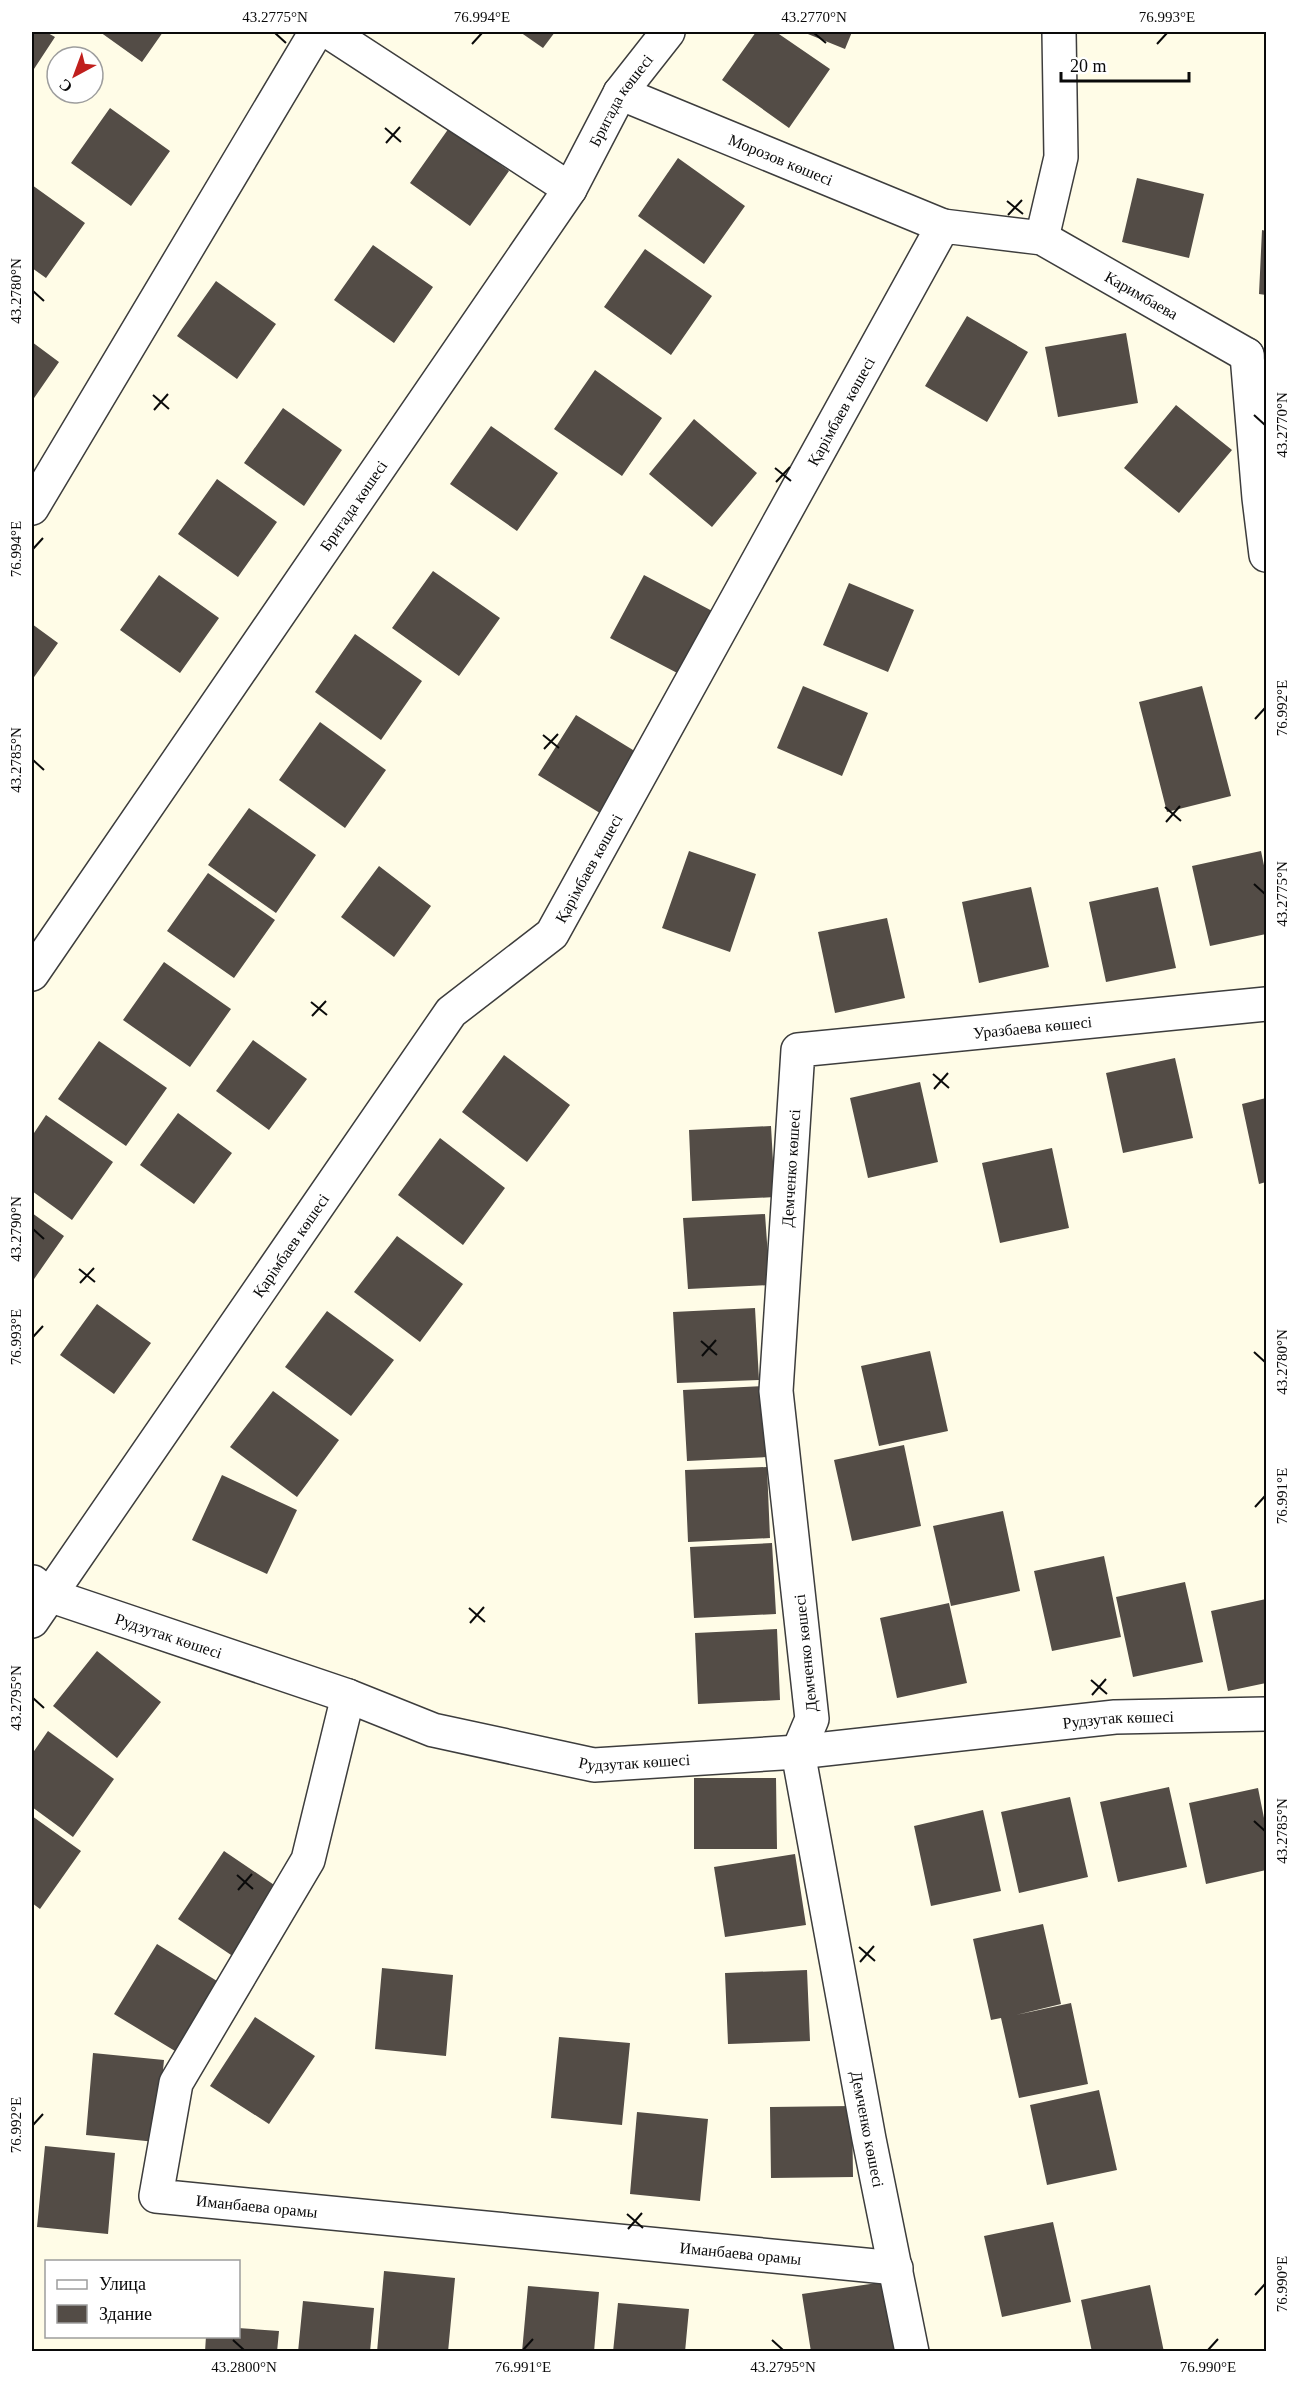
<svg xmlns="http://www.w3.org/2000/svg" width="1298" height="2383" viewBox="0 0 1298 2383" font-family="Georgia,serif">
	<style>
		.building { fill: #534c46 }
		.lines { fill: none; stroke-linecap: round; stroke-linejoin: round }
		.minor-casing { stroke: #3d3d3d; stroke-width: 36 }
		.minor { stroke: #fff; stroke-width: 33 }
		.ticks { fill: none; stroke: #0a0a0a; stroke-width: 2 }
		.labels { text-anchor: middle; stroke-width: 6; stroke-linejoin: round; paint-order: stroke }
		.street-label { font-size: 16px; fill: #0a0a0a; stroke: #fff }
		.neatline { fill: none; stroke: #0a0a0a; stroke-width: 2 }
		.ticks-label { font-size: 15px; text-anchor: middle; fill: #0a0a0a }
	</style>
	<rect width="100%" height="100%" fill="#fffce7"/>
	<path class="building" d="M 32,32 L 46,32 L 55,37 L 32,72 Z
		M 100,32 L 163,32 L 142,62 Z
		M 520,32 L 555,32 L 543,48 Z
		M 756,32 L 776,32 L 830,69 L 789,128 L 722,80 Z
		M 803,32 L 852,32 L 845,49 Z
		M 110,108 L 170,151 L 131,206 L 71,163 Z
		M 449,128 L 509,171 L 470,226 L 410,183 Z
		M 678,158 L 745,206 L 704,264 L 638,216 Z
		M 1137,178 L 1204,194 L 1189,258 L 1122,242 Z
		M 32,185 L 85,223 L 46,278 L 32,268 Z
		M 1262,230 L 1266,231 L 1266,295 L 1259,294 Z
		M 373,245 L 433,287 L 394,343 L 334,300 Z
		M 645,249 L 712,296 L 671,355 L 604,307 Z
		M 216,281 L 276,324 L 237,379 L 177,336 Z
		M 967,316 L 1028,352 L 987,422 L 925,386 Z
		M 1126,333 L 1138,403 L 1058,417 L 1045,347 Z
		M 32,342 L 59,362 L 32,401 Z
		M 595,370 L 662,418 L 622,476 L 554,429 Z
		M 1176,405 L 1232,450 L 1179,513 L 1124,468 Z
		M 283,408 L 342,450 L 304,506 L 244,463 Z
		M 694,419 L 757,473 L 712,527 L 649,474 Z
		M 491,426 L 558,473 L 517,531 L 450,484 Z
		M 217,479 L 277,522 L 238,577 L 178,534 Z
		M 433,571 L 500,618 L 459,676 L 392,628 Z
		M 159,575 L 219,618 L 180,673 L 120,630 Z
		M 644,575 L 716,613 L 683,676 L 610,638 Z
		M 849,583 L 914,610 L 888,672 L 823,645 Z
		M 32,624 L 58,643 L 32,680 Z
		M 355,634 L 422,681 L 381,740 L 315,692 Z
		M 803,686 L 868,713 L 842,776 L 777,748 Z
		M 1202,686 L 1231,796 L 1167,812 L 1139,702 Z
		M 576,715 L 646,758 L 608,818 L 538,775 Z
		M 320,722 L 386,770 L 345,828 L 279,780 Z
		M 249,808 L 316,855 L 276,913 L 208,865 Z
		M 689,851 L 756,874 L 730,952 L 662,928 Z
		M 1261,851 L 1266,875 L 1266,934 L 1210,946 L 1192,866 Z
		M 379,866 L 431,906 L 394,957 L 341,917 Z
		M 208,873 L 275,920 L 234,978 L 167,931 Z
		M 1031,887 L 1049,967 L 979,983 L 962,902 Z
		M 1158,887 L 1176,968 L 1106,982 L 1089,902 Z
		M 887,918 L 905,998 L 835,1013 L 818,932 Z
		M 164,962 L 231,1009 L 190,1067 L 123,1020 Z
		M 253,1040 L 307,1079 L 269,1130 L 216,1091 Z
		M 99,1041 L 167,1088 L 126,1146 L 58,1099 Z
		M 504,1055 L 570,1105 L 527,1162 L 462,1112 Z
		M 1175,1058 L 1193,1138 L 1123,1153 L 1106,1073 Z
		M 920,1082 L 938,1162 L 868,1178 L 850,1098 Z
		M 1266,1098 L 1266,1182 L 1259,1184 L 1242,1104 Z
		M 178,1113 L 232,1153 L 194,1204 L 140,1165 Z
		M 46,1115 L 113,1162 L 72,1220 L 32,1191 L 32,1136 Z
		M 771,1126 L 775,1197 L 692,1201 L 689,1130 Z
		M 440,1138 L 505,1188 L 463,1245 L 398,1195 Z
		M 1052,1148 L 1069,1228 L 1000,1243 L 982,1163 Z
		M 32,1213 L 64,1236 L 32,1282 Z
		M 765,1214 L 770,1285 L 688,1289 L 683,1218 Z
		M 397,1236 L 463,1284 L 420,1342 L 354,1292 Z
		M 97,1304 L 151,1343 L 114,1394 L 60,1355 Z
		M 755,1308 L 759,1380 L 677,1383 L 673,1312 Z
		M 327,1311 L 394,1360 L 351,1416 L 285,1367 Z
		M 930,1351 L 948,1431 L 879,1446 L 861,1366 Z
		M 766,1386 L 769,1457 L 687,1461 L 683,1390 Z
		M 273,1391 L 339,1440 L 297,1497 L 230,1447 Z
		M 904,1445 L 921,1526 L 852,1541 L 834,1460 Z
		M 767,1467 L 770,1538 L 688,1542 L 685,1470 Z
		M 222,1475 L 297,1510 L 267,1574 L 192,1540 Z
		M 1003,1511 L 1020,1591 L 951,1606 L 933,1526 Z
		M 772,1543 L 776,1614 L 694,1618 L 690,1547 Z
		M 1104,1556 L 1121,1637 L 1052,1651 L 1034,1571 Z
		M 1185,1582 L 1203,1662 L 1133,1677 L 1116,1597 Z
		M 1266,1599 L 1266,1683 L 1228,1691 L 1211,1611 Z
		M 949,1603 L 967,1683 L 897,1698 L 880,1618 Z
		M 777,1629 L 780,1700 L 698,1704 L 695,1633 Z
		M 97,1651 L 161,1702 L 117,1758 L 53,1706 Z
		M 48,1731 L 114,1779 L 73,1837 L 32,1807 L 32,1754 Z
		M 694,1778 L 776,1778 L 777,1849 L 694,1849 Z
		M 1169,1787 L 1187,1867 L 1118,1882 L 1100,1802 Z
		M 1258,1788 L 1266,1828 L 1266,1870 L 1206,1884 L 1189,1803 Z
		M 1070,1797 L 1088,1877 L 1019,1893 L 1001,1812 Z
		M 983,1810 L 1001,1891 L 931,1906 L 914,1826 Z
		M 32,1816 L 81,1851 L 40,1909 L 32,1903 Z
		M 224,1851 L 283,1891 L 237,1959 L 178,1919 Z
		M 795,1854 L 806,1925 L 725,1937 L 714,1867 Z
		M 1043,1924 L 1061,2004 L 1016,2015 L 1071,2003 L 1088,2084 L 1019,2098 L 1001,2018 L 991,2020 L 973,1939 Z
		M 157,1944 L 217,1981 L 175,2051 L 114,2014 Z
		M 382,1968 L 453,1975 L 446,2056 L 375,2049 Z
		M 807,1970 L 810,2041 L 728,2044 L 725,1973 Z
		M 255,2017 L 315,2056 L 269,2124 L 210,2086 Z
		M 559,2037 L 630,2043 L 622,2125 L 551,2118 Z
		M 93,2053 L 164,2060 L 156,2142 L 86,2135 Z
		M 1099,2090 L 1117,2170 L 1047,2185 L 1030,2105 Z
		M 852,2106 L 853,2177 L 771,2178 L 770,2107 Z
		M 637,2112 L 708,2119 L 700,2201 L 630,2194 Z
		M 45,2146 L 115,2153 L 108,2234 L 37,2227 Z
		M 1053,2222 L 1071,2302 L 1002,2317 L 984,2236 Z
		M 384,2271 L 455,2278 L 448,2352 L 377,2352 Z
		M 884,2282 L 895,2352 L 811,2352 L 802,2294 Z
		M 1150,2285 L 1164,2352 L 1092,2352 L 1081,2300 Z
		M 528,2286 L 599,2292 L 594,2352 L 522,2352 Z
		M 303,2301 L 374,2308 L 370,2352 L 298,2352 Z
		M 618,2303 L 689,2309 L 685,2352 L 613,2352 Z
		M 238,2328 L 279,2331 L 277,2352 L 205,2352 L 206,2336 L 238,2336 Z"/>
	<g class="lines">
		<g class="minor-casing">
			<g id="minor">
				<path d="M 329,32 L 570,189"/>
				<path id="s1" d="M 620,93 L 943,226"/>
				<path d="M 1042,238 L 1061,157 L 1059,32"/>
				<path d="M 1247,355 L 1259,498 L 1266,555"/>
				<path d="M 32,508 L 316,32"/>
				<path id="s2" d="M 32,974 L 570,189 L 620,93 L 668,32"/>
				<path id="s3" d="M 33,1582 L 49,1595 L 348,1696 L 433,1730 L 594,1765 L 798,1752 L 1115,1717 L 1266,1714"/>
				<path id="s4" d="M 32,1621 L 451,1012 L 552,934 L 943,226 L 1042,238 L 1247,355"/>
				<path id="s5" d="M 348,1696 L 308,1860 L 176,2083 L 156,2196 L 896,2268"/>
				<path id="s6" d="M 912,2352 L 869,2139 L 798,1752 L 812,1719 L 776,1391 L 798,1050 L 1266,1004"/>
			</g>
		</g>
		<use href="#minor" class="minor"/>
	</g>
	<path class="ticks" d="M 275,33 L 286,43M 814,33 L 826,43M 472,44 L 482,33M 1157,44 L 1167,33M 385,128 L 401,142M 386,143 L 400,127M 1007,201 L 1023,214M 1008,215 L 1022,200M 33,291 L 44,301M 153,395 L 169,409M 154,410 L 168,394M 1254,415 L 1265,425M 775,468 L 791,481M 776,482 L 790,467M 33,549 L 43,538M 1255,719 L 1265,708M 543,735 L 559,748M 544,749 L 558,734M 33,760 L 44,770M 1165,807 L 1181,821M 1166,822 L 1180,806M 1254,884 L 1265,894M 311,1002 L 327,1015M 312,1016 L 326,1001M 933,1074 L 949,1088M 934,1089 L 948,1073M 33,1229 L 44,1239M 79,1269 L 95,1282M 80,1283 L 94,1268M 33,1337 L 43,1326M 701,1341 L 717,1355M 1254,1352 L 1265,1362M 702,1356 L 716,1340M 1255,1507 L 1265,1496M 469,1608 L 485,1622M 470,1623 L 484,1607M 1091,1680 L 1107,1694M 1092,1695 L 1106,1679M 33,1698 L 44,1708M 1254,1821 L 1265,1831M 237,1875 L 253,1889M 238,1890 L 252,1874M 859,1947 L 875,1961M 860,1962 L 874,1946M 33,2125 L 43,2114M 627,2214 L 643,2228M 628,2229 L 642,2213M 1255,2295 L 1265,2284M 233,2340 L 244,2350M 772,2340 L 783,2350M 523,2350 L 533,2339M 1208,2350 L 1218,2339"/>
	<g class="labels">
		<g class="street-label">
			<text dy="6" stroke="none"><textPath href="#s2" startOffset="1054">Бригада көшесі</textPath></text>
			<text dy="6" stroke="none"><textPath href="#s1" startOffset="174">Морозов көшесі</textPath></text>
			<text dy="6" stroke="none"><textPath href="#s4" startOffset="1890">Каримбаева</textPath></text>
			<text dy="6" stroke="none"><textPath href="#s4" startOffset="1464">Қарімбаев көшесі</textPath></text>
			<text dy="6" stroke="none"><textPath href="#s2" startOffset="568">Бригада көшесі</textPath></text>
			<text dy="6" stroke="none"><textPath href="#s4" startOffset="942">Қарімбаев көшесі</textPath></text>
			<text dy="6" stroke="none"><textPath href="#s6" startOffset="1554">Уразбаева көшесі</textPath></text>
			<text dy="6" stroke="none"><textPath href="#s6" startOffset="1200">Демченко көшесі</textPath></text>
			<text dy="6" stroke="none"><textPath href="#s4" startOffset="456">Қарімбаев көшесі</textPath></text>
			<text dy="6" stroke="none"><textPath href="#s3" startOffset="147">Рудзутак көшесі</textPath></text>
			<text transform="translate(805 1653) rotate(-96)" y="6">Демченко көшесі</text>
			<text dy="6" stroke="none"><textPath href="#s3" startOffset="1119">Рудзутак көшесі</textPath></text>
			<text dy="6" stroke="none"><textPath href="#s3" startOffset="633">Рудзутак көшесі</textPath></text>
			<text transform="translate(868 2129) rotate(79)" y="6">Демченко көшесі</text>
			<text dy="6" stroke="none"><textPath href="#s5" startOffset="644">Иманбаева орамы</textPath></text>
			<text dy="6" stroke="none"><textPath href="#s5" startOffset="1130">Иманбаева орамы</textPath></text>
		</g>
	</g>
	<rect width="1298" height="2383" fill="none" stroke="#ffffff" stroke-width="66"/>
	<rect x="45" y="2260" width="195" height="78" fill="#ffffff" stroke="#9d9d9d" stroke-width="1.5"/>
	<rect x="57" y="2280" width="30" height="9" fill="#ffffff" stroke="#9d9d9d" stroke-width="1.5"/>
	<text x="99" y="2290" font-size="18" fill="#0a0a0a">Улица</text>
	<rect x="57" y="2305" width="30" height="18" fill="#534c46" stroke="#9d9d9d" stroke-width="1.5"/>
	<text x="99" y="2320" font-size="18" fill="#0a0a0a">Здание</text>
	<g transform="translate(75 75) rotate(221)"><circle r="28" fill="#ffffff" stroke="#9d9d9d" stroke-width="1.5"/>
	<path d="M0-4.5L10 22L0 15L-10 22Z" fill="#c01f1d"/>
	<text y="-9" font-size="16" font-weight="bold" text-anchor="middle" fill="#0a0a0a">С</text>
	</g>
	<path d="M1061 72v9h128v-9" fill="none" stroke="#0a0a0a" stroke-width="3"/>
	<text x="1070" y="72" font-size="18" fill="#0a0a0a" stroke="#ffffff" stroke-width="4.5" paint-order="stroke">20 m</text>
	<rect x="33" y="33" width="1232" height="2317" class="neatline"/>
	<g class="ticks-label">
		<text x="275" y="22">43.2775°N</text>
		<text x="482" y="22">76.994°E</text>
		<text x="814" y="22">43.2770°N</text>
		<text x="1167" y="22">76.993°E</text>
		<text transform="translate(16 291) rotate(-90)" y="5">43.2780°N</text>
		<text transform="translate(1282 425) rotate(-90)" y="5">43.2770°N</text>
		<text transform="translate(16 549) rotate(-90)" y="5">76.994°E</text>
		<text transform="translate(1282 708) rotate(-90)" y="5">76.992°E</text>
		<text transform="translate(16 760) rotate(-90)" y="5">43.2785°N</text>
		<text transform="translate(1282 894) rotate(-90)" y="5">43.2775°N</text>
		<text transform="translate(16 1229) rotate(-90)" y="5">43.2790°N</text>
		<text transform="translate(16 1337) rotate(-90)" y="5">76.993°E</text>
		<text transform="translate(1282 1362) rotate(-90)" y="5">43.2780°N</text>
		<text transform="translate(1282 1496) rotate(-90)" y="5">76.991°E</text>
		<text transform="translate(16 1698) rotate(-90)" y="5">43.2795°N</text>
		<text transform="translate(1282 1831) rotate(-90)" y="5">43.2785°N</text>
		<text transform="translate(16 2125) rotate(-90)" y="5">76.992°E</text>
		<text transform="translate(1282 2284) rotate(-90)" y="5">76.990°E</text>
		<text x="244" y="2372">43.2800°N</text>
		<text x="523" y="2372">76.991°E</text>
		<text x="783" y="2372">43.2795°N</text>
		<text x="1208" y="2372">76.990°E</text>
	</g>
</svg>
